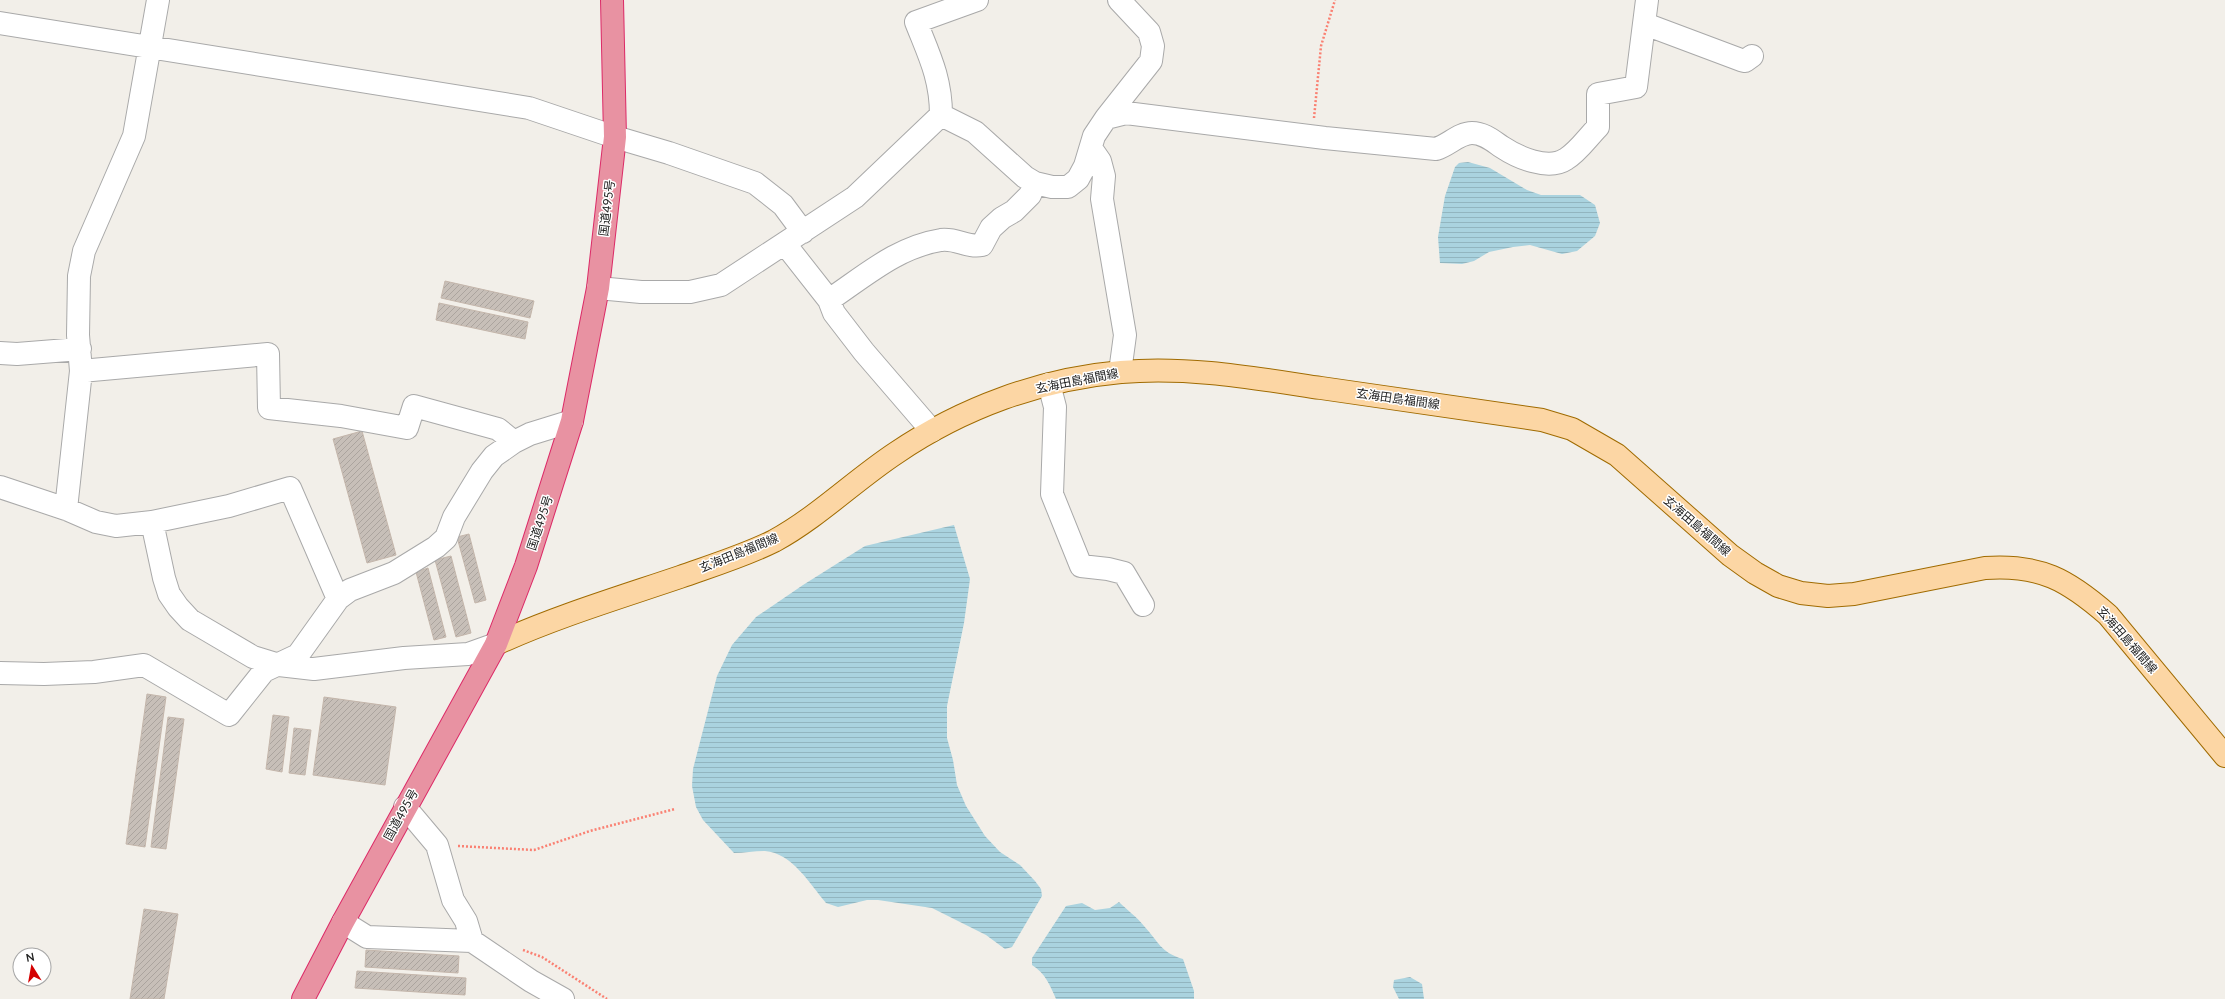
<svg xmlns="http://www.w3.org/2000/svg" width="2225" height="999" viewBox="0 0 2225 999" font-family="Lato,'Noto Sans JP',sans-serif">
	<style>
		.water { fill: url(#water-rules) }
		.building { fill: url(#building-hatch); stroke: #c4b6ab }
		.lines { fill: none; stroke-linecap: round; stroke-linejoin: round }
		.minor-casing { stroke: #a9a9a9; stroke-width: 24 }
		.major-casing { stroke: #a06b00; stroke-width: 24 }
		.highway-casing { stroke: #dc2a67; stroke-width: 24 }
		.path { stroke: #fa8072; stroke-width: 2.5; stroke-dasharray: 2 2; stroke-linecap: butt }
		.minor { stroke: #fff; stroke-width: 22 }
		.major { stroke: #fcd6a4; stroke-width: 22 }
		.highway { stroke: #e892a2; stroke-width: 22 }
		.labels { text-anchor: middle; stroke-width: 3; stroke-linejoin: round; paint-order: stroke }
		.street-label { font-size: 12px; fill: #222; stroke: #fff }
	</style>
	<defs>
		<pattern id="water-rules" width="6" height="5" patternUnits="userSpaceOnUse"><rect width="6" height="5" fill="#aad3df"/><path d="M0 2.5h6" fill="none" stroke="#92b5bf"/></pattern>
		<pattern id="building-hatch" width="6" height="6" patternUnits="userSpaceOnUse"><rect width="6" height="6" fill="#c7bfb8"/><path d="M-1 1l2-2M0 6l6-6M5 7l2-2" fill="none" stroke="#aba49e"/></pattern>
	</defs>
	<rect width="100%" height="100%" fill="#f2efe9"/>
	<path class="water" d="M 1468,162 L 1490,168 L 1527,190 L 1541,195 L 1580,195 L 1595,205 L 1600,223 L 1595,236 L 1577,251 L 1562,254 L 1530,245 L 1513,247 L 1489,252 L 1474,261 L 1462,264 L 1440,263 L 1438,237 L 1445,196 L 1455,167 L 1459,163 Z
		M 954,525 L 970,579 L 964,623 L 947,706 L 947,738 L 953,760 L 957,785 L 966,806 L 985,836 L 1000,852 L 1020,865 L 1035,881 L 1041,889 L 1042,896 L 1012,947 L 1005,949 L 986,935 L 932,908 L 878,900 L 867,900 L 838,907 L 826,903 C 810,884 792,853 765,851 C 755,851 744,853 734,853 L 703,820 L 696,807 L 692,786 L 693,769 L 717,676 L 732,645 L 756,617 L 803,585 L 865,546 Z
		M 1119,902 C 1127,910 1137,917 1144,926 C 1159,942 1160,952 1183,959 L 1194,991 L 1194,999 L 1056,999 C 1050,985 1045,973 1032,965 L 1032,958 L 1066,906 L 1082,903 L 1095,910 L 1110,908 Z
		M 1410,977 L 1422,984 L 1424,999 L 1399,999 L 1393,987 L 1394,980 Z"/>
	<path class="building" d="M 445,281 L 534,301 L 530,318 L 441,298 Z
		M 439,303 L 528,322 L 525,339 L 436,320 Z
		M 362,431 L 396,555 L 367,563 L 333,439 Z
		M 469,534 L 486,600 L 475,603 L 457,537 Z
		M 451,556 L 471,633 L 456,637 L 435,560 Z
		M 428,568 L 446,637 L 434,640 L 416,572 Z
		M 147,694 L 166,697 L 145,847 L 126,844 Z
		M 324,697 L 396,707 L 385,785 L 313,775 Z
		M 273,715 L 289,717 L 282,772 L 266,769 Z
		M 168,717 L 184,719 L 166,849 L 151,847 Z
		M 294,728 L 311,730 L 305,775 L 289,773 Z
		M 144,909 L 178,914 L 164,999 L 130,999 Z
		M 366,950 L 459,956 L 458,973 L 365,967 Z
		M 357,971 L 466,978 L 465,995 L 355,988 Z"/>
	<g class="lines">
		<g class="minor-casing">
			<path id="minor" d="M 0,23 L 529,108 L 615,137 L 669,153 L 755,183 L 783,205 L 803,232
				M 1645,24 L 1741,60 L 1745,61 L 1752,56
				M 941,115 L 975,132 L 1025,177 L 1035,183 L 1052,187 L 1068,187 L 1078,179 L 1085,166 L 1094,136 L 1106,118 L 1126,113 L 1325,138 L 1436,149 C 1449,145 1459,133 1472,133 C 1484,133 1493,141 1502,147 C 1517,157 1548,171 1566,159 C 1578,152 1588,137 1598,127 L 1598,94 L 1636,87 L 1647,0
				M 1106,118 L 1151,61 L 1153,46 L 1149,32 L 1119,0
				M 1091,148 L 1100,161 L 1104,176 L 1102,199 L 1125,335 L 1120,372
				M 785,244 L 829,300 L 834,313 L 864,352 L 932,431
				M 598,288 L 641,292 L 690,292 L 721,285 L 855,197 L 941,115 C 941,78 929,55 916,22 L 977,0
				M 829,300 C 865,276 897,247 941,240 C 957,238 967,248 982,245 L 991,228 L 1002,218 L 1014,211 L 1030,195 L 1035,183
				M 0,353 L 17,354 L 80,349
				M 81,371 L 268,354 L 269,408 L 341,416 L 407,428 L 414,406 L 498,429 L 514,442
				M 1049,384 L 1055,407 L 1052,494 L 1081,566 L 1108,569 L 1124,573 L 1143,605
				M 0,487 L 66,509 L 96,522 L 116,526 L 152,522 L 229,506 L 290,488 L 338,599
				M 66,509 L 81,371 L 78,335 L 79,276 L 84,251 L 134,136 L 158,0
				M 152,522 L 164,578 L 169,594 L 178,607 L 190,620 L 253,657 L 279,665 L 314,669 L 404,658 L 468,654 L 496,644
				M 0,673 L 44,674 L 94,672 L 144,665 L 229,715 L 264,671 L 298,655 L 338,599 L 350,590 L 394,573 L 436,547 L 446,538 L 454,517 L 482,471 L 494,456 L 514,442 L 530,434 L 572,421
				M 405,807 L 437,845 L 453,900 L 466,921 L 472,941 L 531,981 L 563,999
				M 343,922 L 367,937 L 472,941"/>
		</g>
		<g class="major-casing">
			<path id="major" d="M 496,644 C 555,617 618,598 680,577 C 711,566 744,556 774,541 C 818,517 855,480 896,453 C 962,408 1041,379 1121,372 C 1188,366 1254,378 1321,388 C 1395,399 1469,409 1542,420 L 1572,429 L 1617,455 L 1730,555 L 1755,573 L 1778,586 L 1801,593 L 1828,596 L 1854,594 L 1985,568 C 2040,564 2068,580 2108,615 L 2225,756"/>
		</g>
		<g class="highway-casing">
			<path id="highway" d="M 303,999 L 343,922 L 496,644 L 526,566 L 572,421 L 598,288 L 615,137 L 612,0"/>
		</g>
		<path class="path" d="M 1314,118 L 1321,46 L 1335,0
			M 458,846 L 534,850 L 590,831 L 675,809
			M 523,950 L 542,957 L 607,999"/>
		<use href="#minor" class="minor"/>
		<use href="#major" class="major"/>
		<use href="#highway" class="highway"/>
	</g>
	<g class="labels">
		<g class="street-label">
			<text transform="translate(607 208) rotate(-83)" y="4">国道495号</text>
			<text transform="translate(1077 381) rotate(-11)" y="4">玄海田島福間線</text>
			<text transform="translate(1398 399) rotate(8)" y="4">玄海田島福間線</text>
			<text transform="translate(540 523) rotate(-72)" y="4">国道495号</text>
			<text transform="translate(1697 526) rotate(41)" y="4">玄海田島福間線</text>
			<text transform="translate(739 553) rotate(-22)" y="4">玄海田島福間線</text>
			<text transform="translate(2127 640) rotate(49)" y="4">玄海田島福間線</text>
			<text transform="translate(401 815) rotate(-61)" y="4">国道495号</text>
		</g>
	</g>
	<g transform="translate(32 967) rotate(349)"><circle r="19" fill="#ffffff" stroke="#a7a7a7"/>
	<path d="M0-3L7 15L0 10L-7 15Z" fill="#d40000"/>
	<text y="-6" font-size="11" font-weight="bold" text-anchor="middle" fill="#222222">N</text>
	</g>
</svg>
